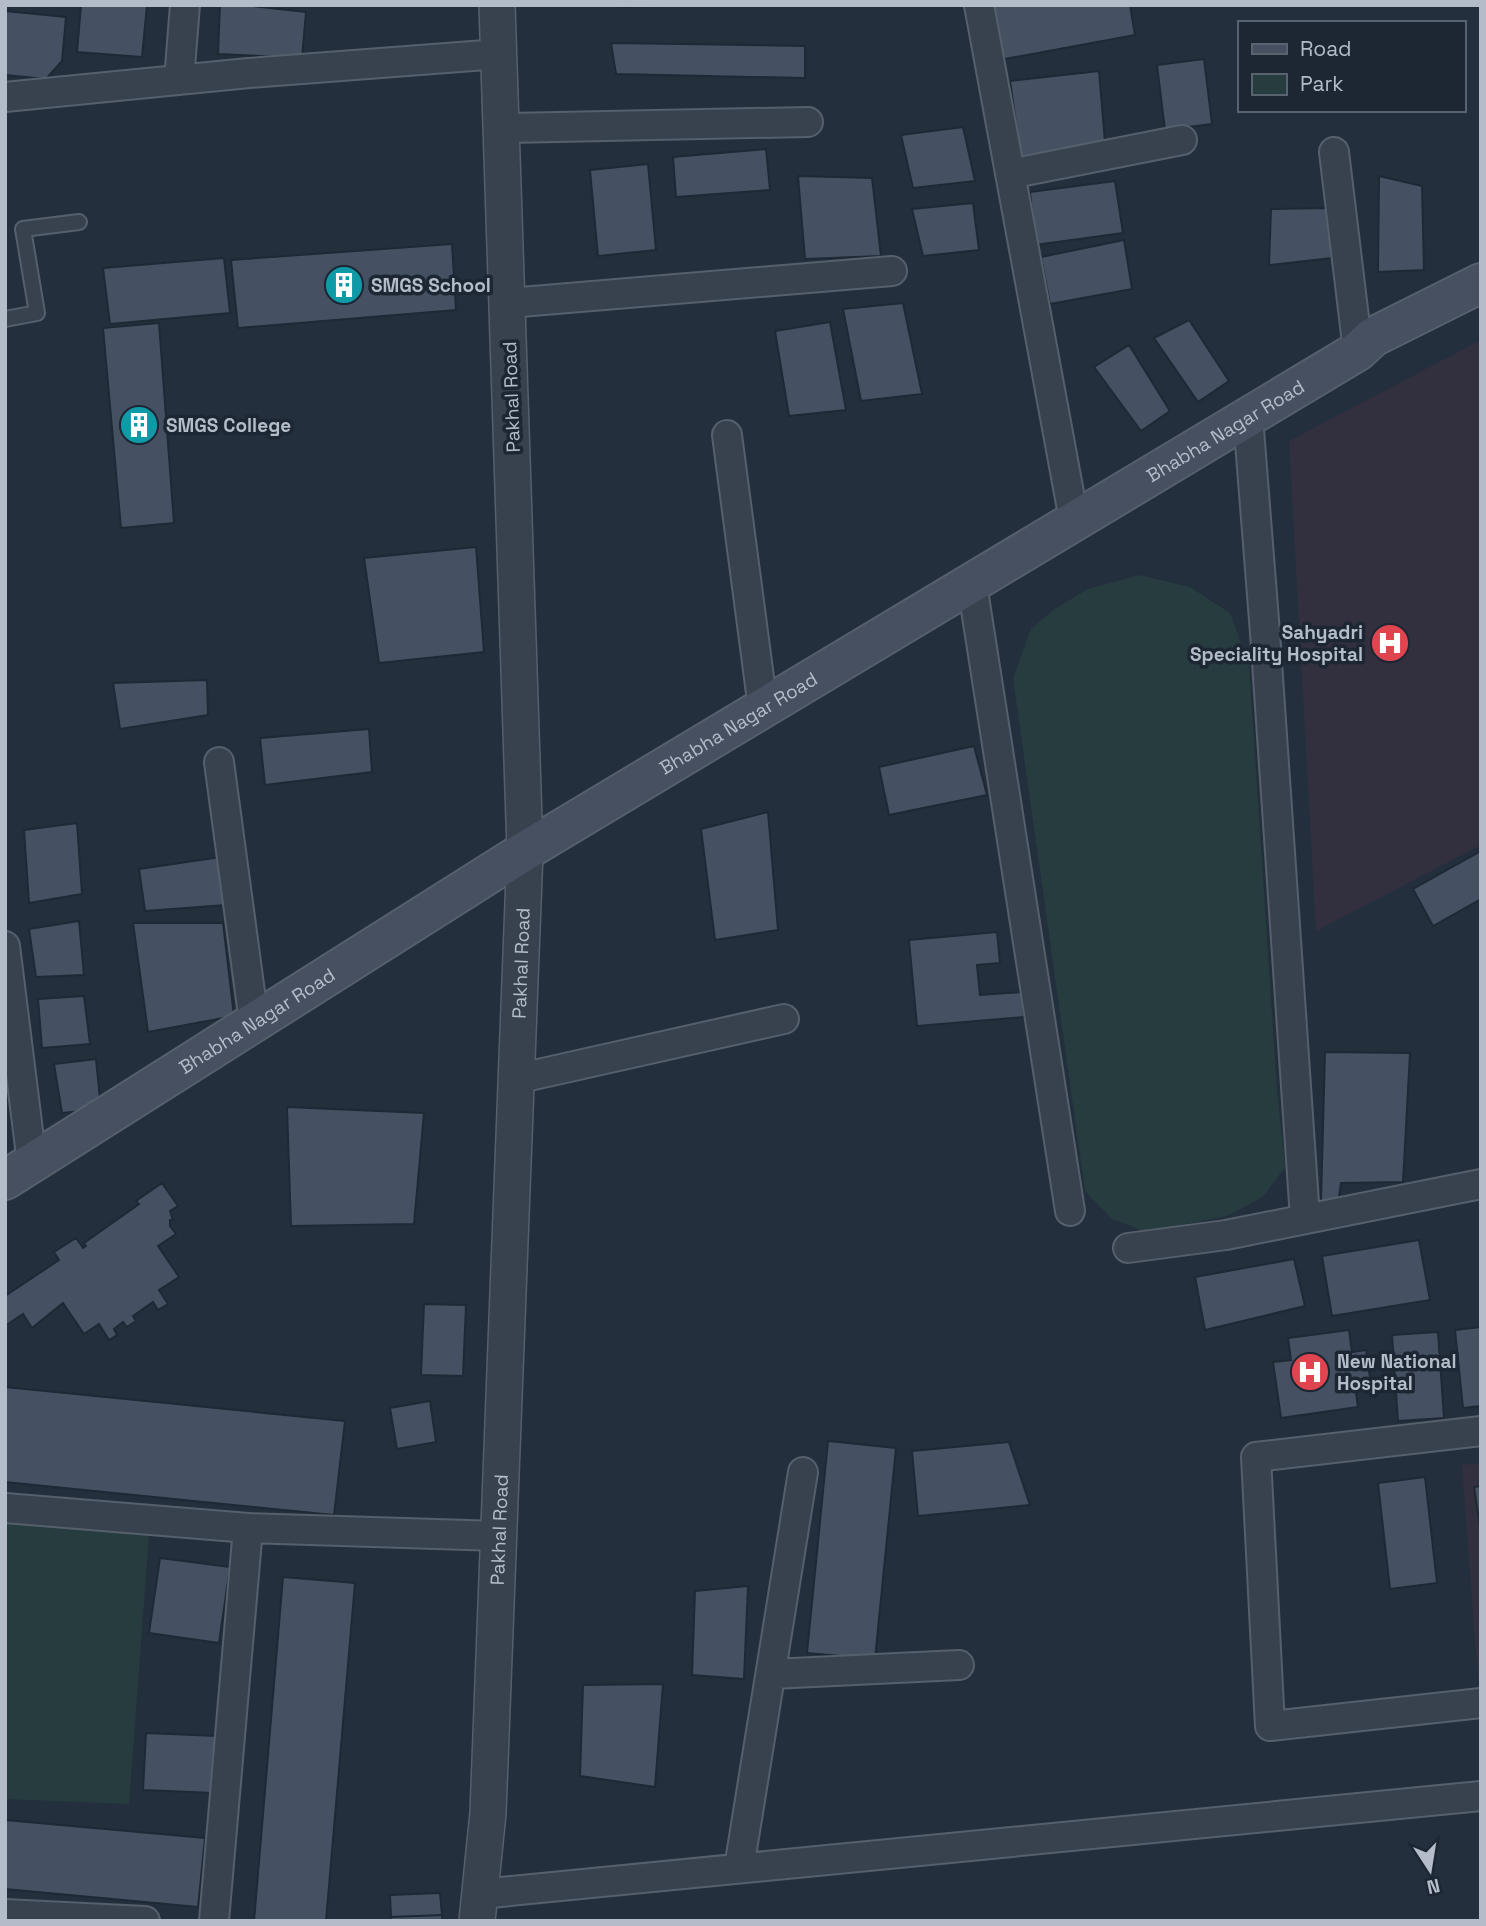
<svg xmlns="http://www.w3.org/2000/svg" width="1486" height="1926" viewBox="0 0 1486 1926" font-family="'Space Grotesk',sans-serif">
	<style>
		.medical { fill: #32303f }
		.green { fill: #263c3f }
		.building { fill: #455162; stroke: #1f2835; stroke-width: 2 }
		.lines { fill: none; stroke-linecap: round; stroke-linejoin: round }
		.service-casing { stroke: #565f6c; stroke-width: 18 }
		.minor-casing { stroke: #565f6c; stroke-width: 32 }
		.tertiary-casing { stroke: #565f6c; stroke-width: 38 }
		.secondary-casing { stroke: #565f6c; stroke-width: 42 }
		.service { stroke: #38414e; stroke-width: 14 }
		.minor { stroke: #38414e; stroke-width: 28 }
		.tertiary { stroke: #38414e; stroke-width: 35 }
		.secondary { stroke: #465061; stroke-width: 38 }
		.labels { text-anchor: middle; stroke-width: 7; stroke-linejoin: round; paint-order: stroke }
		.poi-label { font-size: 19px; font-weight: bold; fill: #b4bcc9; stroke: #1d2633; text-anchor: start }
		.street-label { font-size: 19px; fill: #b4bcc9; stroke: #1d2633 }
	</style>
	<rect width="100%" height="100%" fill="#242f3e"/>
	<path class="medical" d="M 1481,340 L 1481,845 L 1316,931 L 1289,441 Z
		M 1481,1463 L 1481,1678 L 1478,1679 L 1462,1465 Z"/>
	<path class="green" d="M 1139,575 L 1190,587 L 1230,613 L 1249,665 L 1277,1090 L 1285,1167 L 1263,1197 L 1227,1216 L 1146,1232 L 1112,1219 L 1085,1191 L 1013,678 L 1031,629 L 1053,610 L 1088,589 Z
		M 5,1520 L 149,1535 L 129,1804 L 5,1799 Z"/>
	<path class="building" d="M 81,5 L 147,5 L 142,57 L 77,52 Z
		M 220,5 L 244,5 L 306,12 L 302,58 L 218,54 Z
		M 618,5 L 768,5 L 618,7 Z
		M 987,5 L 1130,5 L 1135,35 L 994,61 Z
		M 5,11 L 66,17 L 62,61 L 46,79 L 5,75 Z
		M 611,43 L 805,46 L 805,78 L 616,74 Z
		M 1204,59 L 1212,124 L 1165,130 L 1157,65 Z
		M 1099,71 L 1105,142 L 1021,158 L 1010,81 Z
		M 963,127 L 975,181 L 913,188 L 901,135 Z
		M 766,149 L 770,190 L 676,197 L 673,157 Z
		M 648,164 L 656,250 L 598,256 L 590,170 Z
		M 798,176 L 872,178 L 881,256 L 805,259 Z
		M 1379,176 L 1422,186 L 1424,270 L 1378,272 Z
		M 1115,181 L 1123,233 L 1035,245 L 1030,192 Z
		M 973,203 L 979,250 L 923,256 L 912,209 Z
		M 1327,208 L 1332,258 L 1269,265 L 1271,209 Z
		M 1124,240 L 1132,289 L 1050,304 L 1041,257 Z
		M 452,244 L 456,310 L 238,328 L 231,260 Z
		M 224,258 L 230,313 L 110,324 L 103,268 Z
		M 903,303 L 922,394 L 861,401 L 843,309 Z
		M 1189,320 L 1229,381 L 1198,402 L 1154,338 Z
		M 830,322 L 846,410 L 789,416 L 775,331 Z
		M 159,323 L 174,523 L 121,528 L 103,328 Z
		M 1129,345 L 1170,411 L 1141,431 L 1094,367 Z
		M 476,547 L 484,652 L 379,663 L 364,558 Z
		M 207,680 L 208,715 L 120,729 L 113,683 Z
		M 369,729 L 372,772 L 265,785 L 260,738 Z
		M 974,746 L 987,795 L 889,815 L 879,767 Z
		M 768,812 L 778,930 L 715,940 L 701,829 Z
		M 77,823 L 82,894 L 29,903 L 24,830 Z
		M 1481,851 L 1481,899 L 1433,926 L 1413,889 Z
		M 221,857 L 226,905 L 145,911 L 139,869 Z
		M 79,921 L 84,975 L 36,977 L 29,929 Z
		M 133,923 L 223,923 L 234,1016 L 148,1032 Z
		M 997,932 L 1000,963 L 977,965 L 980,995 L 1022,992 L 1024,1017 L 917,1026 L 909,940 Z
		M 84,996 L 90,1044 L 42,1048 L 38,999 Z
		M 1325,1052 L 1410,1053 L 1403,1182 L 1341,1183 L 1338,1204 L 1321,1201 Z
		M 96,1059 L 101,1109 L 62,1113 L 54,1064 Z
		M 287,1107 L 424,1113 L 414,1224 L 291,1226 Z
		M 162,1183 L 178,1206 L 170,1211 L 173,1220 L 170,1220 L 170,1226 L 176,1234 L 158,1246 L 179,1277 L 159,1290 L 168,1304 L 158,1310 L 153,1302 L 133,1316 L 136,1321 L 127,1327 L 123,1322 L 114,1329 L 117,1335 L 109,1340 L 99,1324 L 84,1334 L 63,1303 L 32,1328 L 23,1314 L 5,1326 L 5,1296 L 59,1260 L 54,1252 L 76,1238 L 83,1248 L 86,1246 L 84,1243 L 139,1204 L 136,1201 Z
		M 1419,1240 L 1430,1300 L 1332,1316 L 1322,1256 Z
		M 1294,1259 L 1305,1306 L 1205,1330 L 1195,1277 Z
		M 424,1304 L 466,1305 L 463,1376 L 421,1375 Z
		M 1481,1327 L 1481,1406 L 1463,1408 L 1455,1330 Z
		M 1349,1330 L 1352,1352 L 1366,1350 L 1371,1384 L 1355,1386 L 1358,1407 L 1281,1418 L 1273,1362 L 1291,1360 L 1288,1338 Z
		M 1438,1332 L 1444,1418 L 1398,1421 L 1392,1335 Z
		M 5,1387 L 345,1421 L 334,1515 L 5,1482 Z
		M 430,1401 L 436,1442 L 397,1449 L 390,1408 Z
		M 828,1441 L 896,1448 L 875,1659 L 807,1653 Z
		M 1009,1442 L 1030,1505 L 918,1516 L 912,1451 Z
		M 1425,1477 L 1437,1583 L 1390,1589 L 1378,1483 Z
		M 1481,1486 L 1481,1533 L 1474,1487 Z
		M 160,1558 L 230,1567 L 219,1643 L 149,1633 Z
		M 283,1577 L 355,1583 L 326,1921 L 254,1921 Z
		M 748,1586 L 744,1679 L 692,1675 L 695,1591 Z
		M 663,1684 L 655,1787 L 580,1776 L 583,1685 Z
		M 146,1733 L 217,1736 L 214,1793 L 143,1790 Z
		M 5,1820 L 205,1838 L 198,1907 L 5,1889 Z
		M 440,1893 L 442,1915 L 391,1917 L 390,1895 Z
		M 442,1915 L 442,1921 L 391,1921 L 391,1917 Z"/>
	<g class="lines">
		<g class="service-casing">
			<path id="service" d="M 5,319 L 37,313 L 23,229 L 79,222"/>
		</g>
		<g class="minor-casing">
			<path id="minor" d="M 979,5 L 1074,520
				M 179,80 L 185,5
				M 5,97 L 249,73 L 499,54
				M 502,128 L 808,122
				M 1334,152 L 1358,351
				M 1010,174 L 1182,140
				M 508,303 L 892,271
				M 1248,417 L 1265,633 L 1305,1218
				M 727,435 L 763,708
				M 972,584 L 1070,1211
				M 219,762 L 254,1022
				M 5,946 L 32,1163
				M 516,1079 L 784,1019
				M 1128,1248 L 1226,1235 L 1481,1184
				M 1481,1431 L 1256,1457 L 1270,1726 L 1481,1703
				M 5,1508 L 248,1528 L 499,1536
				M 772,1674 L 959,1665
				M 739,1868 L 803,1472
				M 480,1894 L 1481,1796
				M 5,1914 L 145,1921
				M 214,1921 L 248,1528"/>
		</g>
		<g class="tertiary-casing">
			<g id="tertiary">
				<path id="s1" d="M 477,1921 L 488,1813 L 525,851 L 497,5"/>
			</g>
		</g>
		<g class="secondary-casing">
			<g id="secondary">
				<path id="s2" d="M 5,1180 L 525,851 L 1358,351 L 1373,337 L 1481,283"/>
			</g>
		</g>
		<use href="#service" class="service"/>
		<use href="#minor" class="minor"/>
		<use href="#tertiary" class="tertiary"/>
		<use href="#secondary" class="secondary"/>
	</g>
	<defs>
		<g id="building-disc" transform="scale(2.0125)"><circle r="9.5" fill="#0f9aa8" stroke="#1d2633"/><path d="M-4-6H4V6H1V3H-1V6H-4ZM-2.5-4.3h1.7v1.8h-1.7ZM.8-4.3h1.7v1.8H.8ZM-2.5-1h1.7V.8h-1.7ZM.8-1h1.7V.8H.8Z" fill="#fff"/></g>
		<g id="hospital-disc" transform="scale(2.0125)"><circle r="9.5" fill="#e0444e" stroke="#1d2633"/><path d="M-5-5h3v3.5h4V-5h3V5h-3V1.5h-4V5h-3Z" fill="#fff"/></g>
	</defs>
	<g fill-rule="evenodd">
		<use href="#building-disc" x="344" y="285"/>
		<use href="#building-disc" x="139" y="425"/>
		<use href="#hospital-disc" x="1390" y="643"/>
		<use href="#hospital-disc" x="1310" y="1372"/>
	</g>
	<g class="labels">
		<g class="poi-label">
			<text x="371" y="292">SMGS School</text>
			<text x="166" y="432">SMGS College</text>
			<text x="1363" y="639" text-anchor="end">Sahyadri<tspan x="1363" dy="22">Speciality Hospital</tspan></text>
			<text x="1337" y="1368">New National<tspan x="1337" dy="22">Hospital</tspan></text>
		</g>
		<g class="street-label">
			<text transform="translate(511 397) rotate(-92)" y="7">Pakhal Road</text>
			<text dy="7" stroke="none"><textPath href="#s2" startOffset="1432">Bhabha Nagar Road</textPath></text>
			<text dy="7" stroke="none"><textPath href="#s2" startOffset="864">Bhabha Nagar Road</textPath></text>
			<text dy="7" stroke="none"><textPath href="#s1" startOffset="959">Pakhal Road</textPath></text>
			<text dy="7" stroke="none"><textPath href="#s2" startOffset="298">Bhabha Nagar Road</textPath></text>
			<text dy="7" stroke="none"><textPath href="#s1" startOffset="392">Pakhal Road</textPath></text>
		</g>
	</g>
	<rect width="1486" height="1926" fill="none" stroke="#b4bcc9" stroke-width="14"/>
	<rect x="1238" y="21" width="228" height="91" fill="#1d2633" stroke="#59626f" stroke-width="2"/>
	<rect x="1252" y="44" width="35" height="10" fill="#465061" stroke="#59626f" stroke-width="2"/>
	<text x="1300" y="56" font-size="21" fill="#b4bcc9">Road</text>
	<rect x="1252" y="74" width="35" height="21" fill="#263c3f" stroke="#59626f" stroke-width="2"/>
	<text x="1300" y="91" font-size="21" fill="#b4bcc9">Park</text>
	<g transform="translate(1430 1870) rotate(168)" stroke="#1d2633" stroke-width="5" paint-order="stroke">
	<path d="M0-5L12 26L0 18L-12 26Z" fill="#b4bcc9"/>
	<text y="-10" font-size="19" font-weight="bold" text-anchor="middle" fill="#b4bcc9">N</text>
	</g>
</svg>
